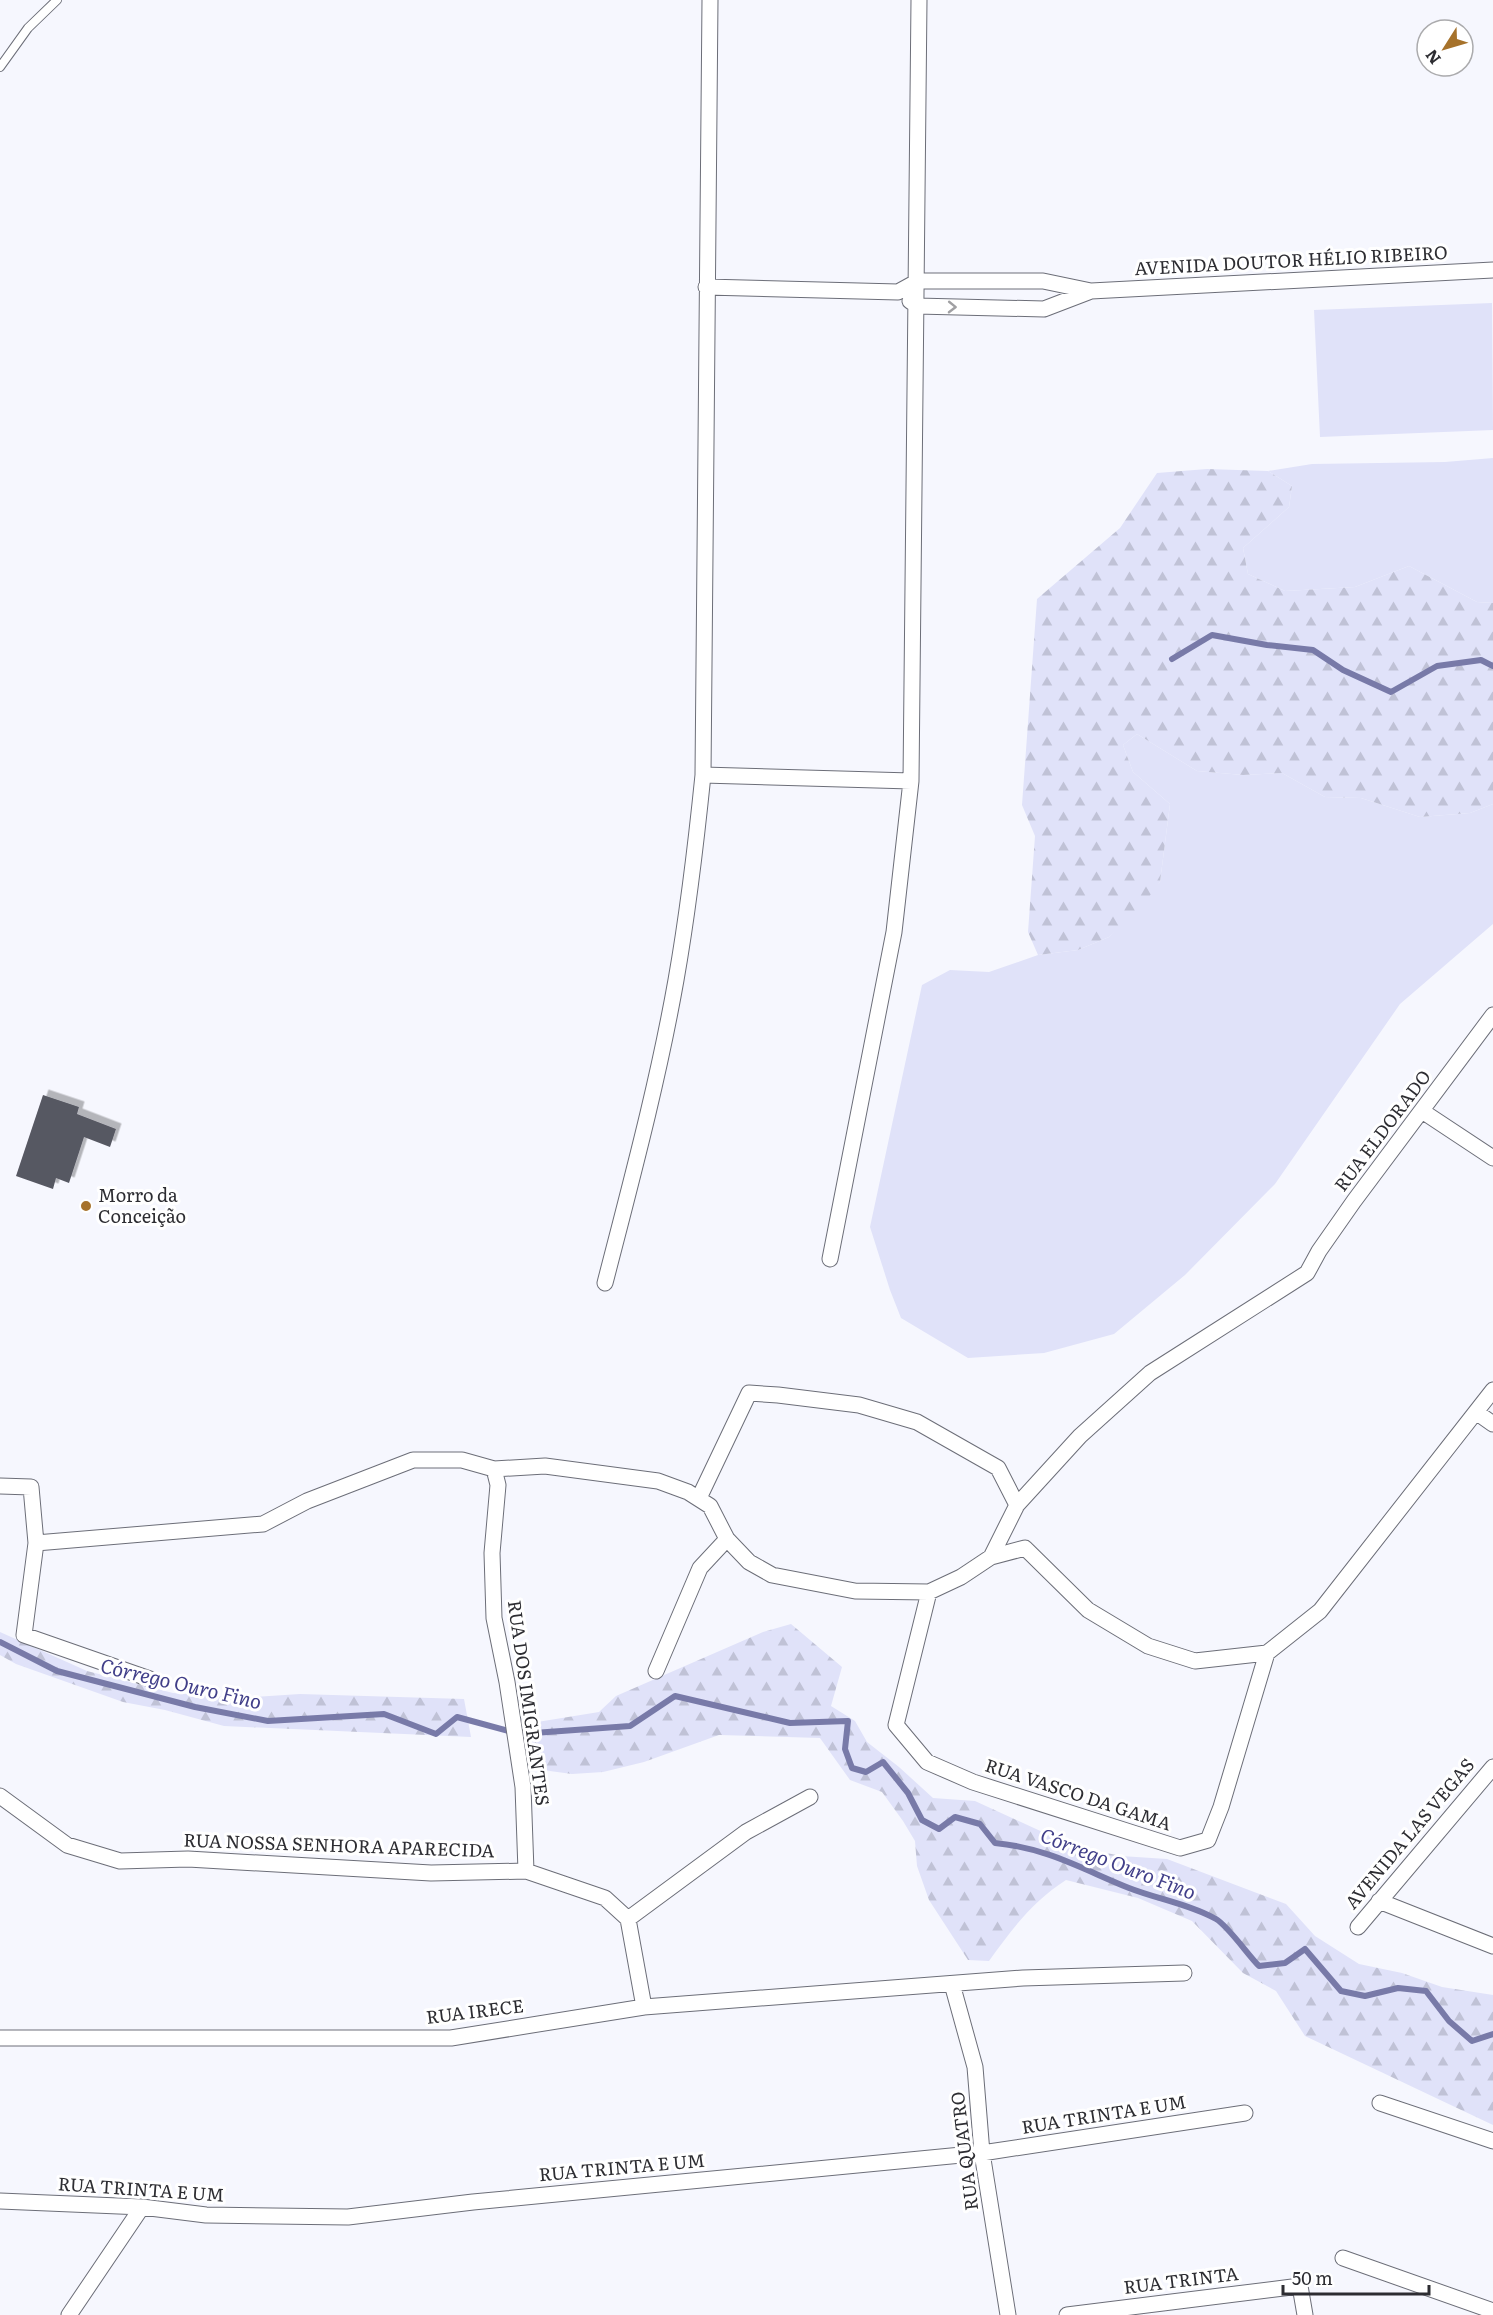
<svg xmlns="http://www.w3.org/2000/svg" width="1493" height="2315" viewBox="0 0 1493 2315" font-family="Literata,serif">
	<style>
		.green { fill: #e0e2f9 }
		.forest { fill: url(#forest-firs) }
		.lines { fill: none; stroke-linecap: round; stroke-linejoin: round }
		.stream { stroke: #787aa8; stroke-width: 6 }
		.building { fill: #575862; filter: url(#shadow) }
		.service-casing { stroke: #6c6e78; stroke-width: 10 }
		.minor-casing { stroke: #6c6e78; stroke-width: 17 }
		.service { stroke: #fff; stroke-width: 8 }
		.minor { stroke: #fff; stroke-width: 15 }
		.oneway { stroke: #a0a0a3 }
		.poi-dot { fill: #a6722b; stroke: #fff; stroke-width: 2 }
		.labels { text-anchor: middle; stroke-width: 6; stroke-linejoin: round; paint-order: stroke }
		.street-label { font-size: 18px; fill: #2d2d32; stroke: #fff }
		.poi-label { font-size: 18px; fill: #2d2d32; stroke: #fff; text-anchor: start }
		.water-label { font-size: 20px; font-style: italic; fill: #413f89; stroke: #fff }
	</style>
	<defs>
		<pattern id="forest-firs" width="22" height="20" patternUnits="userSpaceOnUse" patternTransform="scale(1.5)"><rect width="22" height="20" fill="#e0e2f9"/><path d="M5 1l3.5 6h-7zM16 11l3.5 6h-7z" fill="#c0c2d6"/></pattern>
		<filter id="shadow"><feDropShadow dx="5.5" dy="-5.5" stdDeviation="0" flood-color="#0004"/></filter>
	</defs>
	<rect width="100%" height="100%" fill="#f6f7fe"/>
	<path class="green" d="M 1492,303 L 1493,430 L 1320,437 L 1314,310 Z
		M 1493,458 L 1493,603 L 1477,602 L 1409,566 L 1355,587 L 1285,591 L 1248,574 L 1243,548 L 1289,507 L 1292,486 L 1268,471 L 1312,464 L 1445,462 Z
		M 1137,734 L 1197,771 L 1243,775 L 1282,773 L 1325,797 L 1361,798 L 1420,817 L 1470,813 L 1493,804 L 1493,924 L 1400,1004 L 1275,1184 L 1185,1275 L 1114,1334 L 1044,1353 L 968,1358 L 901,1318 L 890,1290 L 870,1227 L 922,985 L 950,970 L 989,972 L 1038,955 L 1078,950 L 1109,937 L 1160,882 L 1170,804 L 1133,772 L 1123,745 Z"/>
	<path class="forest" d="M 1207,469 L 1268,471 L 1292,486 L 1289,507 L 1243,548 L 1248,574 L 1285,591 L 1355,587 L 1409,566 L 1477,602 L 1493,603 L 1493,804 L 1470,813 L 1420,817 L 1361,798 L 1325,797 L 1282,773 L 1243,775 L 1197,771 L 1137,734 L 1123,745 L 1133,772 L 1170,804 L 1160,882 L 1140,909 L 1109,937 L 1078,950 L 1038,955 L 1028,932 L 1035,836 L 1022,805 L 1037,599 L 1120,528 L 1157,473 Z
		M 791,1624 L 842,1667 L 831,1706 L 855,1721 L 867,1742 L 899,1767 L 933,1798 L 975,1801 L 1073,1846 L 1121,1856 L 1167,1859 L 1286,1904 L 1315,1936 L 1359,1964 L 1402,1973 L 1442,1987 L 1493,1995 L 1493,2125 L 1305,2036 L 1276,1991 L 1243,1973 L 1192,1921 L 1138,1898 L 1066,1880 C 1033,1901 1012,1929 989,1961 L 968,1960 L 929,1900 L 917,1866 L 915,1841 L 903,1821 L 882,1792 L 850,1780 L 820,1738 L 719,1735 L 644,1762 L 603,1772 L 572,1774 L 535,1769 L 525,1724 L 599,1712 L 616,1696 L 763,1632 Z
		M 0,1632 L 87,1671 L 173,1693 L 240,1698 L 300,1694 L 464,1699 L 471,1737 L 224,1726 L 165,1710 L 123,1702 L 16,1664 L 0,1655 Z"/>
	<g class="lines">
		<path class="stream" d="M 1172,659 L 1212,635 L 1267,645 L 1313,650 L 1343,670 L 1391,692 L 1437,666 L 1481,660 L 1493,666
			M 0,1642 L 57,1671 L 195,1707 L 268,1721 L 384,1714 L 436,1734 L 457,1717 L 520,1734 L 630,1726 L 675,1696 L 790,1723 L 848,1721 L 845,1749 L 852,1768 L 866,1772 L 883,1762 L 908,1793 L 922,1820 L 939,1829 L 955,1817 L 980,1824 L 995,1843 C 1047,1848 1082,1869 1129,1888 C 1157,1899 1189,1904 1216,1919 C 1228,1926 1248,1955 1259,1966 L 1285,1963 L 1305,1949 L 1341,1991 L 1365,1996 L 1398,1988 L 1426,1991 L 1449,2021 L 1472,2041 L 1493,2034"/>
	</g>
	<path class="building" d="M 43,1095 L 79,1107 L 77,1114 L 116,1129 L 110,1147 L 84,1137 L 69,1183 L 56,1178 L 53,1189 L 16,1176 Z"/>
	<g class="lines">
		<g class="service-casing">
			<path id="service" d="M 0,67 L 28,28 L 57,0"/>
		</g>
		<g class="minor-casing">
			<path id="minor" d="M 706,287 L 898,292 L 918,281 L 1043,281 L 1091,291 L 1493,270
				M 910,301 L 917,306 L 1044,309 L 1091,291
				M 703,775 L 911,781
				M 1422,1111 L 1493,1158
				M 830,1259 L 894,932 L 911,781 L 919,0
				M 605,1283 C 631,1182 658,1082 676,980 C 688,912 696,844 703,775 L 710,0
				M 1476,1412 L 1493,1424
				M 494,1469 L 498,1485 L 492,1553 L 494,1618 L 507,1682 L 523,1787 L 526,1871
				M 0,1486 L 31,1487 L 36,1543 L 24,1635 L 150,1679
				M 699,1498 L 749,1393 L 778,1395 L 859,1405 L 917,1422 L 998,1468 L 1017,1505 L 991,1557
				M 1017,1505 L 1080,1436 L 1150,1373 L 1307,1273 L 1319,1251 L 1354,1201 L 1493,1015
				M 36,1543 L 263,1524 L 307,1501 L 413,1460 L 462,1460 L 494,1469 L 545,1466 L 658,1481 L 688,1492 L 710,1506 L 727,1539 L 749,1562 L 772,1575 L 855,1591 L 929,1592 L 961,1577 L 991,1557 L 1025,1548 L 1088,1610 L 1148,1646 L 1195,1661 L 1267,1653 L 1320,1611 L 1493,1390
				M 929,1592 L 896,1725 L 927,1762 L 973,1782 L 1180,1848 L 1208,1840 L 1221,1807 L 1267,1653
				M 656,1671 L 700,1568 L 727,1539
				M 0,1796 L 67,1845 L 120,1861 L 188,1859 L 431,1873 L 526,1871 L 605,1898 L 628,1919 L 644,2007
				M 1379,1901 L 1493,1946
				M 628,1919 L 746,1832 L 810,1797
				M 1358,1927 L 1493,1767
				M 952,1984 L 975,2067 L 982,2153 L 1008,2315
				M 0,2038 L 451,2038 L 644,2007 L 1023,1978 L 1184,1973
				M 1380,2103 L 1493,2141
				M 0,2201 L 142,2207 L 206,2215 L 348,2217 L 473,2202 L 982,2153 L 1245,2113
				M 1343,2258 L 1493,2311
				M 69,2315 L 142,2207
				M 1067,2315 L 1300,2286 L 1305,2315"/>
		</g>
		<use href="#service" class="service"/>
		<use href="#minor" class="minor"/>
	</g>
	<defs><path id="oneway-chevron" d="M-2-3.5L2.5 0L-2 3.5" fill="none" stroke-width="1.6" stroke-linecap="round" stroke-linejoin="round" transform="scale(1.5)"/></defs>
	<use class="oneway" href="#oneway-chevron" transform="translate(952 307) rotate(1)"/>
	<circle class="poi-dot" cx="86" cy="1206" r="6"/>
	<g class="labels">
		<g class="street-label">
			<text transform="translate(1291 261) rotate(-3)" y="6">AVENIDA DOUTOR HÉLIO RIBEIRO</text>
			<text transform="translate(1383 1131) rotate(-53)" y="6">RUA ELDORADO</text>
			<text transform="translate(528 1703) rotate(82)" y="6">RUA DOS IMIGRANTES</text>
			<text transform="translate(1078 1795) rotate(18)" y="6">RUA VASCO DA GAMA</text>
			<text transform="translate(1410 1834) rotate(-50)" y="6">AVENIDA LAS VEGAS</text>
			<text transform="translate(339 1846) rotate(2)" y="6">RUA NOSSA SENHORA APARECIDA</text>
			<text transform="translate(475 2012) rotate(-7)" y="6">RUA IRECE</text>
			<text transform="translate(1104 2115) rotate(-9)" y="6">RUA TRINTA E UM</text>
			<text transform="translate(965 2151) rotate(-97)" y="6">RUA QUATRO</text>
			<text transform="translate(622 2168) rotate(-5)" y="6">RUA TRINTA E UM</text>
			<text transform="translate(141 2190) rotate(4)" y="6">RUA TRINTA E UM</text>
			<text transform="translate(1181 2281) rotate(-7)" y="6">RUA TRINTA</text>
		</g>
		<g class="poi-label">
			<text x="98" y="1202">Morro da<tspan x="98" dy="21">Conceição</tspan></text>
		</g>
		<g class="water-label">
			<text transform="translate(181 1684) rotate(13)" y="7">Córrego Ouro Fino</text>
			<text transform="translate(1118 1864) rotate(21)" y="7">Córrego Ouro Fino</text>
		</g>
	</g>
	<g transform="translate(1445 48) rotate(233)"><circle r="28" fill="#ffffff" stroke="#ababad" stroke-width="1.5"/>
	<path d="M0-4.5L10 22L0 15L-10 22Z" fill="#a6722b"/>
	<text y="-9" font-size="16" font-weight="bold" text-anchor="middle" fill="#2d2d32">N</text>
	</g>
	<path d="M1283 2285v9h146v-9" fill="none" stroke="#2d2d32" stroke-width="3"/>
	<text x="1292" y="2285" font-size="18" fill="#2d2d32" stroke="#ffffff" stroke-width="4.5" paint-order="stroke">50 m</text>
</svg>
